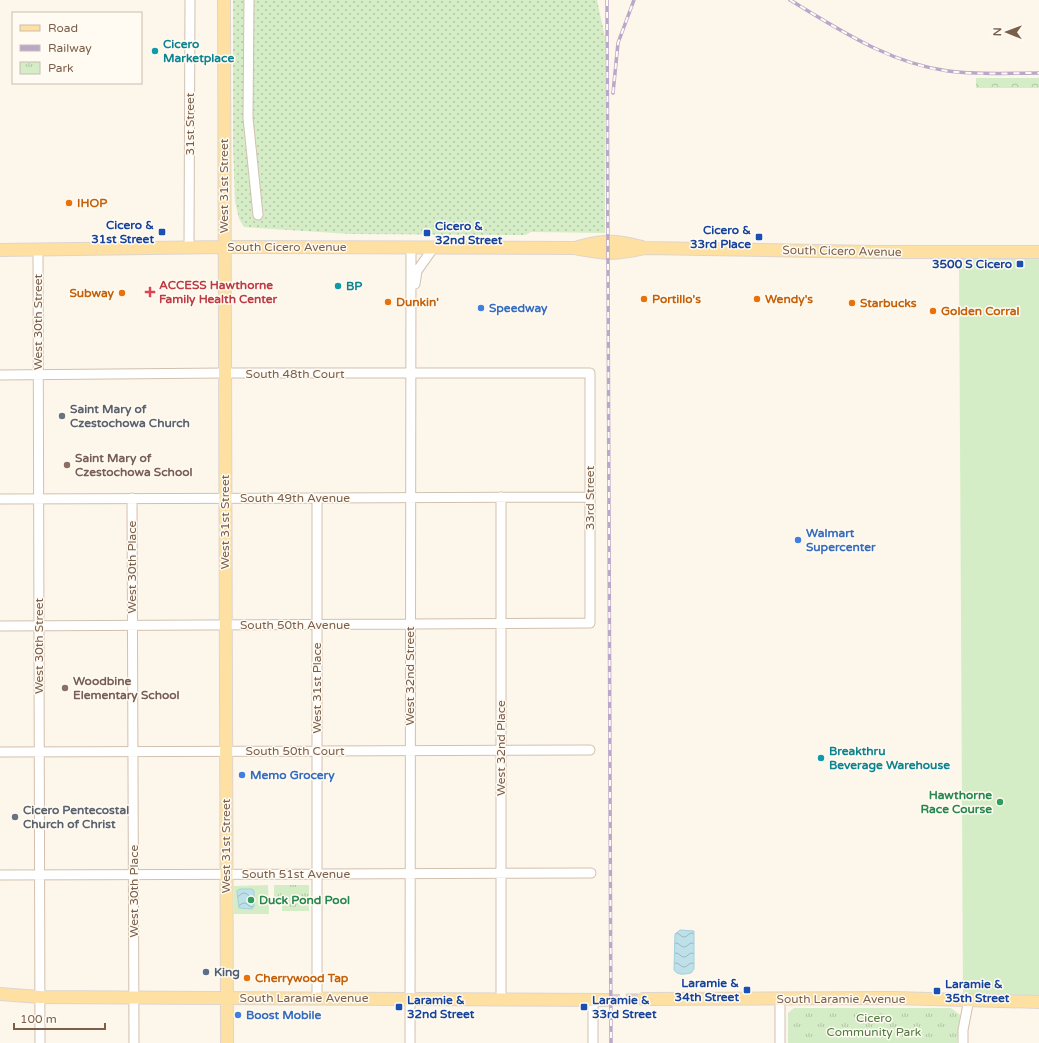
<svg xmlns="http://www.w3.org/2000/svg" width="1039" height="1043" viewBox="0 0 1039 1043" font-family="'Varela Round',sans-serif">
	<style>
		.grass { fill: url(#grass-dots) }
		.forest { fill: url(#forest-crowns) }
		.park { fill: url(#park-tufts) }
		.garden { fill: #d5edc7 }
		.water { fill: url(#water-waves); stroke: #a3d0db }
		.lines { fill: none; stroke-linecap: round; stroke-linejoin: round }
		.major-tunnel { stroke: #dcd1c3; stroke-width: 12; stroke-dasharray: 12 6; stroke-linecap: butt }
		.minor-casing { stroke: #d2c0af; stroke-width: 11 }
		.major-casing { stroke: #ddd5d0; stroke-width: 14 }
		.minor { stroke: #fff; stroke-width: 9 }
		.major { stroke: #fde0a2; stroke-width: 12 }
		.rail-casing { stroke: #bba7ca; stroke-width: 3.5 }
		.rail { stroke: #fffbf2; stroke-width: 2; stroke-dasharray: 6; stroke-linecap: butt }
		.culture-dot { fill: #0f9aa8; stroke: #fffbf2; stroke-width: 1.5 }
		.food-dot { fill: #e8710a; stroke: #fffbf2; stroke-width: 1.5 }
		.transit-dot { fill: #1a4fb4; stroke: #fffbf2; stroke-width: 1.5 }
		.health-dot { fill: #e0444e; stroke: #fffbf2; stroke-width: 1.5 }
		.shop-dot { fill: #3f7fe0; stroke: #fffbf2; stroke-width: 1.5 }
		.worship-dot { fill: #6b7280; stroke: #fffbf2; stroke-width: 1.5 }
		.education-dot { fill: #8d6e63; stroke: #fffbf2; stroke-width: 1.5 }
		.leisure-dot { fill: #2e9e5b; stroke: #fffbf2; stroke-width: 1.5 }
		.service-dot { fill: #5c6f8a; stroke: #fffbf2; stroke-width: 1.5 }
		.labels { text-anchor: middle; stroke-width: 3; stroke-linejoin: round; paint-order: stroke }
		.culture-label { font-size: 12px; font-weight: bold; fill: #0d838f; stroke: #fffbf2; text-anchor: start }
		.street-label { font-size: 12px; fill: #7b5f4b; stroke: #fffbf2 }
		.food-label { font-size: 12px; font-weight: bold; fill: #c56008; stroke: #fffbf2; text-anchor: start }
		.transit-label { font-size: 12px; font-weight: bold; fill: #164399; stroke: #fffbf2; text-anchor: end }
		.health-label { font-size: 12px; font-weight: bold; fill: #be3a42; stroke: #fffbf2; text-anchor: start }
		.shop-label { font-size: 12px; font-weight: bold; fill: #366cbe; stroke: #fffbf2; text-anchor: start }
		.worship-label { font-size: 12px; font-weight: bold; fill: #5b616d; stroke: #fffbf2; text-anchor: start }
		.education-label { font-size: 12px; font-weight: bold; fill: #785e54; stroke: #fffbf2; text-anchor: start }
		.leisure-label { font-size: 12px; font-weight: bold; fill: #27864d; stroke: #fffbf2; text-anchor: end }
		.service-label { font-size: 12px; font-weight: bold; fill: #4e5e75; stroke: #fffbf2; text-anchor: start }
		.park-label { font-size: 12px; fill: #4e7a40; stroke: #fffbf2 }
	</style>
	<defs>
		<pattern id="grass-dots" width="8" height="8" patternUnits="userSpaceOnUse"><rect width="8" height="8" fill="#d5edc7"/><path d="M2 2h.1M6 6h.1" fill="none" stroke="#b2c3a4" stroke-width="1.8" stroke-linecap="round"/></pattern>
		<pattern id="forest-crowns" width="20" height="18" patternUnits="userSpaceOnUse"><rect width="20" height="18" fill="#d5edc7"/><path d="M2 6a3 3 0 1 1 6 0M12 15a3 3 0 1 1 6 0" fill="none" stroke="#b2c3a4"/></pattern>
		<pattern id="park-tufts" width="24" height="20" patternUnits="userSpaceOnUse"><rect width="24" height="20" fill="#d5edc7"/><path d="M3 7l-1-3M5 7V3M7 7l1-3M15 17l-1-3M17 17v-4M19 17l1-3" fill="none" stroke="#b2c3a4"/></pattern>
		<pattern id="water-waves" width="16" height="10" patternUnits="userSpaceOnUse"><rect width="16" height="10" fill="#bde0e9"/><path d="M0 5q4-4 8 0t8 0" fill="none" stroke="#9fb9bf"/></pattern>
	</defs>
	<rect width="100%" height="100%" fill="#fdf7eb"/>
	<path class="grass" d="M 233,0 L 597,0 L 605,37 L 605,233 L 531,232 L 525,235 L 350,234 L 244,227 L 239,219 L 235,202 L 233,146 Z"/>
	<path class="forest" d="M 976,78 L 1039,78 L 1039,88 L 976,88 Z"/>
	<path class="park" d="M 274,885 L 309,885 L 309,911 L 282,911 L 282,903 L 274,903 Z
		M 794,1008 L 951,1008 L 960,1015 L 957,1043 L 788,1043 L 788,1013 Z"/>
	<path class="garden" d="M 959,257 L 1039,258 L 1039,996 L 963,996 Z
		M 268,885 L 269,914 L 234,914 L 234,886 Z"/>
	<path class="water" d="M 240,889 L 252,889 L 254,891 L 254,906 L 252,909 L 239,908 L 237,891 Z
		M 680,930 L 694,931 L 694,969 L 691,973 C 685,974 678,976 674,970 L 675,934 Z"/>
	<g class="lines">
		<path class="major-tunnel" d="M 608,1000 L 643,999"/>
		<g class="minor-casing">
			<path id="minor" d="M 249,0 L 248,118 L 258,215
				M 189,247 L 190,0
				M 38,250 L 40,1043
				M 415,284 L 417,271 L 434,247
				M 0,375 L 224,373 L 590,373 L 590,623 L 0,626
				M 501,497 L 501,999
				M 132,498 L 134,1043
				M 317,498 L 317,998
				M 0,499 L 590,497
				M 0,752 L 590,750
				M 0,875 L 591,873
				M 780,999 L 780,1043
				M 593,1000 L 593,1043
				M 410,1043 L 411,247
				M 963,1043 L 963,1030 L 969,999"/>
		</g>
		<g class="major-casing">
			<path id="major" d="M 224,0 L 227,1043
				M 578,247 C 605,240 614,240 642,247
				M 0,250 L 224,247 L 574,248 C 605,254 614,255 645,248 L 876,252 L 1039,252
				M 0,994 L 40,997 L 608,1000
				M 643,999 L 894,998 L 1039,1002"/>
		</g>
		<use href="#minor" class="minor"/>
		<use href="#major" class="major"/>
		<g class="rail-casing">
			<path id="rail" d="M 607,0 L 611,1043
				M 790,0 C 840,30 889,63 948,71 C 978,75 1009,73 1039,73
				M 613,93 L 618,43 L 634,0"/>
		</g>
		<use href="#rail" class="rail"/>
	</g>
	<g class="culture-dot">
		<circle cx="155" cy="51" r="4"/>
		<circle cx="338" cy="286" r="4"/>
		<circle cx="821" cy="758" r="4"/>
	</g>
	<g class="food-dot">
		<circle cx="69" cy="203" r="4"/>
		<circle cx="122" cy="293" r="4"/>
		<circle cx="644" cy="299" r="4"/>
		<circle cx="757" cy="299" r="4"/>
		<circle cx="388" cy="302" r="4"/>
		<circle cx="852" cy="303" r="4"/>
		<circle cx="933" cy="311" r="4"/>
		<circle cx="247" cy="978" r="4"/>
	</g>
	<g class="transit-dot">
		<rect x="158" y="228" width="8" height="8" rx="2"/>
		<rect x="423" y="229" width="8" height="8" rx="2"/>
		<rect x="755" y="233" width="8" height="8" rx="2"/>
		<rect x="1016" y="260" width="8" height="8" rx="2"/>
		<rect x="743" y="986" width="8" height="8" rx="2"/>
		<rect x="933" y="987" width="8" height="8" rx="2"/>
		<rect x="395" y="1003" width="8" height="8" rx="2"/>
		<rect x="580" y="1003" width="8" height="8" rx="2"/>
	</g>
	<path class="health-dot" d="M148 286h4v4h4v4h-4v4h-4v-4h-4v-4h4z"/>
	<g class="shop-dot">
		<circle cx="481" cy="308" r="4"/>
		<circle cx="798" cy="540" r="4"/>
		<circle cx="242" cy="775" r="4"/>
		<circle cx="238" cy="1015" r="4"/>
	</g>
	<g class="worship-dot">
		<circle cx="62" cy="416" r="4"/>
		<circle cx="15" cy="817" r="4"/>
	</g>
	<g class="education-dot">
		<circle cx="67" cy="465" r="4"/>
		<circle cx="65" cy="688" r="4"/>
	</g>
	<g class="leisure-dot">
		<circle cx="1000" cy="802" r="4"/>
		<circle cx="251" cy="900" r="4"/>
	</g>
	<circle class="service-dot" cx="206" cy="972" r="4"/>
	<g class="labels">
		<g class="culture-label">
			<text x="163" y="48">Cicero<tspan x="163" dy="14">Marketplace</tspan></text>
			<text x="346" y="290">BP</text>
			<text x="829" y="755">Breakthru<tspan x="829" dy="14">Beverage Warehouse</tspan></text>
		</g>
		<g class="street-label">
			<text transform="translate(190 124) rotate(-90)" y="4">31st Street</text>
			<text transform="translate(224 186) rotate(-90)" y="4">West 31st Street</text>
			<text x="287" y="251">South Cicero Avenue</text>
			<text transform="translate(842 251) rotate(1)" y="4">South Cicero Avenue</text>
			<text transform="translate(38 322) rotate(-90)" y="4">West 30th Street</text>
			<text x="295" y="378">South 48th Court</text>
			<text x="295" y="502">South 49th Avenue</text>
			<text transform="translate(590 498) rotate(-90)" y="4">33rd Street</text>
			<text transform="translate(225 522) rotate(-90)" y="4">West 31st Street</text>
			<text transform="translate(132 567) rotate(-90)" y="4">West 30th Place</text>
			<text x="295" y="629">South 50th Avenue</text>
			<text transform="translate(39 646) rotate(-90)" y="4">West 30th Street</text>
			<text transform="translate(410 676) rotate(-90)" y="4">West 32nd Street</text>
			<text transform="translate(317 688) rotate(-90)" y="4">West 31st Place</text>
			<text transform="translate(501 748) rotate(-90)" y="4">West 32nd Place</text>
			<text x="295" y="755">South 50th Court</text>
			<text transform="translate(226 846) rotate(-90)" y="4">West 31st Street</text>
			<text x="296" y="878">South 51st Avenue</text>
			<text transform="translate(134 891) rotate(-90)" y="4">West 30th Place</text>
			<text x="304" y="1002">South Laramie Avenue</text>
			<text x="841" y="1003">South Laramie Avenue</text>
		</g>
		<g class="food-label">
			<text x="77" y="207">IHOP</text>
			<text x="114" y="297" text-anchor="end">Subway</text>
			<text x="652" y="303">Portillo's</text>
			<text x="765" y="303">Wendy's</text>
			<text x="396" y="306">Dunkin'</text>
			<text x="860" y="307">Starbucks</text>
			<text x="941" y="315">Golden Corral</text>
			<text x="255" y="982">Cherrywood Tap</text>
		</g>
		<g class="transit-label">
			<text x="154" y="229">Cicero &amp;<tspan x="154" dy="14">31st Street</tspan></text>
			<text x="435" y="230" text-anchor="start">Cicero &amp;<tspan x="435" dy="14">32nd Street</tspan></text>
			<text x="751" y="234">Cicero &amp;<tspan x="751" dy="14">33rd Place</tspan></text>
			<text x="1012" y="268">3500 S Cicero</text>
			<text x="739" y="987">Laramie &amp;<tspan x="739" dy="14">34th Street</tspan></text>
			<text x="945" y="988" text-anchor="start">Laramie &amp;<tspan x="945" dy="14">35th Street</tspan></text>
			<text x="407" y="1004" text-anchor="start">Laramie &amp;<tspan x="407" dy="14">32nd Street</tspan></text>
			<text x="592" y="1004" text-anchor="start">Laramie &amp;<tspan x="592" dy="14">33rd Street</tspan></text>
		</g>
		<g class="health-label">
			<text x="159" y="289">ACCESS Hawthorne<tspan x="159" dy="14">Family Health Center</tspan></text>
		</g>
		<g class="shop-label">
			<text x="489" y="312">Speedway</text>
			<text x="806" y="537">Walmart<tspan x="806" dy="14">Supercenter</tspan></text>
			<text x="250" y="779">Memo Grocery</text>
			<text x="246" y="1019">Boost Mobile</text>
		</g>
		<g class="worship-label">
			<text x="70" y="413">Saint Mary of<tspan x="70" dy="14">Czestochowa Church</tspan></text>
			<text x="23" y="814">Cicero Pentecostal<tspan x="23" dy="14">Church of Christ</tspan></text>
		</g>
		<g class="education-label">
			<text x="75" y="462">Saint Mary of<tspan x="75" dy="14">Czestochowa School</tspan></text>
			<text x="73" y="685">Woodbine<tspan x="73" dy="14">Elementary School</tspan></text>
		</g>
		<g class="leisure-label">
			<text x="992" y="799">Hawthorne<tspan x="992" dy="14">Race Course</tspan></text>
			<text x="259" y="904" text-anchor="start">Duck Pond Pool</text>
		</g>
		<g class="service-label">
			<text x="214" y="976">King</text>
		</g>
		<g class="park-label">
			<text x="874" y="1022">Cicero<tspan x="874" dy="14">Community Park</tspan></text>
		</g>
	</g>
	<rect x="12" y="12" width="130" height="72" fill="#fffbf2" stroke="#cabdaf"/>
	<rect x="20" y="25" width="20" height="6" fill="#fde0a2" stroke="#cabdaf"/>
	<text x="48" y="32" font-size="12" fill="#7b5f4b">Road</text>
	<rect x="20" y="45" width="20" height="6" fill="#bba7ca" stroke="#cabdaf"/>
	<text x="48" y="52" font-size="12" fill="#7b5f4b">Railway</text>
	<rect x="20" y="62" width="20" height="12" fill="url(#park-tufts)" stroke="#cabdaf"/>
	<text x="48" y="72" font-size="12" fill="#7b5f4b">Park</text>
	<g transform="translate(1007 32) rotate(271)" stroke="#fffbf2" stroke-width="3" paint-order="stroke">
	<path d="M0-3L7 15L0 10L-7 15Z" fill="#7b5f4b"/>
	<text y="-6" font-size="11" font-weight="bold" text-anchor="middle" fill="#7b5f4b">N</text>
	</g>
	<path d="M14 1023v6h91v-6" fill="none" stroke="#7b5f4b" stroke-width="2"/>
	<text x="20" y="1023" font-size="12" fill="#7b5f4b" stroke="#fffbf2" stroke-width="3" paint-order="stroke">100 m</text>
</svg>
